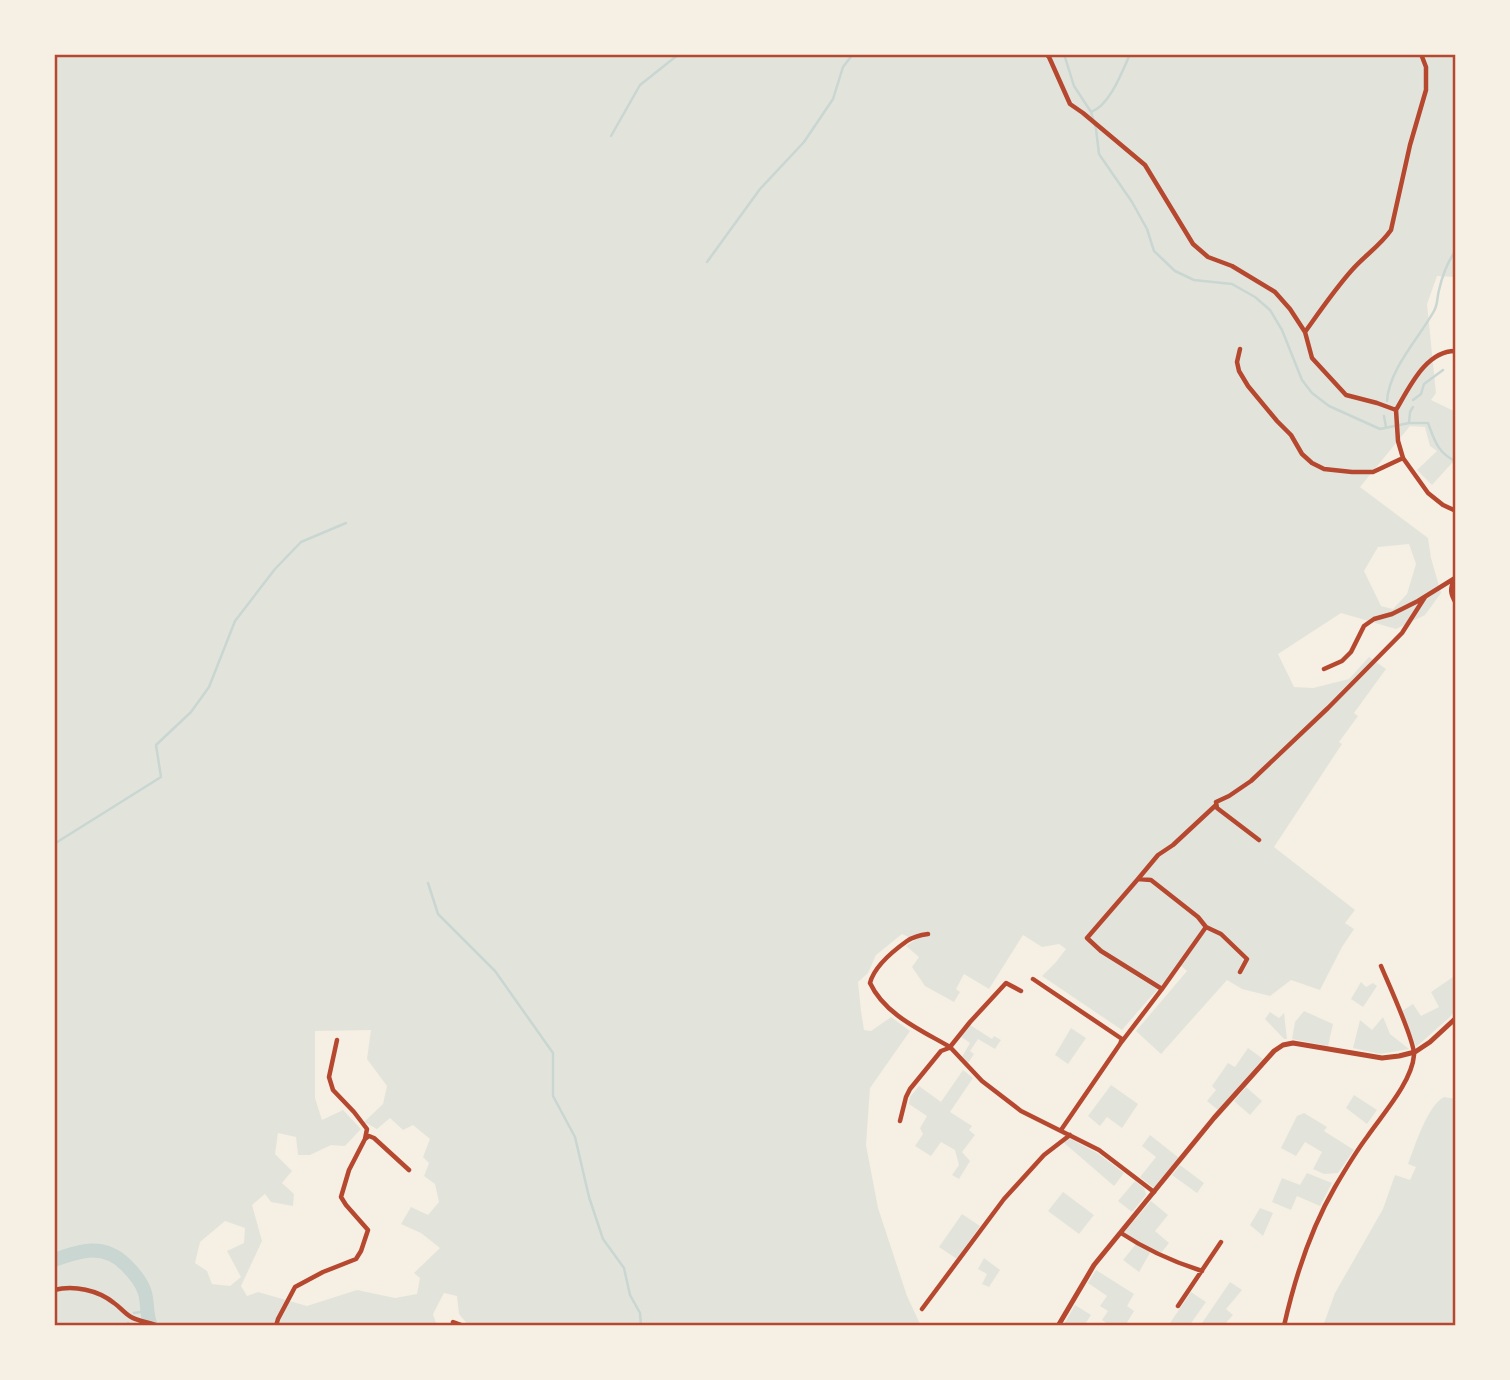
<svg xmlns="http://www.w3.org/2000/svg" width="1510" height="1380" viewBox="0 0 1510 1380" font-family="Overpass,sans-serif">
	<style>
		.green { fill: #e2e4dc; fill-rule: evenodd }
		.lines { fill: none; stroke-linecap: round; stroke-linejoin: round }
		.stream { stroke: #c9d6d2; stroke-width: 2.5 }
		.river { stroke: #c9d6d2; stroke-width: 14 }
		.minor { stroke: #b5482f; stroke-width: 4.5 }
		.tertiary { stroke: #b5482f; stroke-width: 5 }
		.neatline { fill: none; stroke: #b5482f; stroke-width: 2.5 }
	</style>
	<rect width="100%" height="100%" fill="#f6efe4"/>
	<path class="green" d="M 54,54 L 1456,54 L 1456,277 L 1437,276 L 1427,304 L 1436,393 L 1431,400 L 1456,412 L 1456,466 L 1452,463 L 1432,485 L 1417,470 L 1437,451 L 1430,446 L 1425,427 L 1410,426 L 1360,487 L 1428,538 L 1431,558 L 1441,593 L 1425,615 L 1396,629 L 1341,613 L 1278,654 L 1294,687 L 1313,688 L 1349,679 L 1369,657 L 1386,669 L 1354,713 L 1358,716 L 1339,742 L 1342,744 L 1274,847 L 1355,910 L 1345,923 L 1354,929 L 1342,947 L 1320,990 L 1291,980 L 1270,996 L 1242,989 L 1227,980 L 1161,1054 L 1136,1031 L 1187,971 L 1180,965 L 1147,1001 L 1122,1030 L 1042,976 L 1056,962 L 1066,949 L 1059,944 L 1042,947 L 1023,935 L 989,989 L 964,974 L 956,989 L 960,992 L 954,1002 L 925,986 L 912,967 L 919,957 L 906,946 L 915,940 L 902,934 L 876,955 L 868,973 L 858,982 L 861,1011 L 864,1030 L 871,1031 L 891,1017 L 910,1031 L 870,1088 L 866,1145 L 878,1208 L 907,1296 L 921,1326 L 469,1326 L 459,1314 L 457,1296 L 444,1293 L 433,1314 L 437,1326 L 54,1326 ZM 1409,544 L 1416,564 L 1407,594 L 1393,609 L 1381,606 L 1364,571 L 1378,547 ZM 371,1030 L 367,1059 L 387,1086 L 383,1104 L 364,1122 L 377,1129 L 390,1118 L 403,1130 L 413,1125 L 430,1139 L 423,1157 L 429,1163 L 424,1176 L 435,1184 L 439,1202 L 428,1215 L 411,1207 L 401,1224 L 421,1233 L 440,1248 L 414,1273 L 420,1278 L 417,1294 L 395,1298 L 357,1290 L 307,1306 L 258,1292 L 247,1296 L 241,1286 L 262,1241 L 252,1205 L 265,1194 L 271,1202 L 293,1206 L 294,1194 L 282,1183 L 292,1171 L 275,1154 L 278,1133 L 296,1137 L 298,1155 L 310,1155 L 331,1145 L 345,1146 L 361,1129 L 343,1110 L 322,1120 L 315,1098 L 315,1031 ZM 225,1221 L 245,1228 L 244,1243 L 227,1251 L 241,1277 L 230,1286 L 212,1284 L 207,1271 L 195,1263 L 200,1242 Z
		M 1456,975 L 1456,1009 L 1450,1017 L 1416,1047 L 1402,1011 L 1413,1004 L 1421,1016 L 1439,1007 L 1431,992 Z
		M 1361,982 L 1366,987 L 1373,983 L 1377,986 L 1363,1007 L 1351,999 Z
		M 1304,1011 L 1333,1024 L 1328,1046 L 1292,1039 L 1295,1022 Z
		M 1270,1012 L 1279,1018 L 1284,1013 L 1287,1039 L 1284,1039 L 1265,1019 Z
		M 1383,1017 L 1390,1034 L 1409,1049 L 1380,1054 L 1353,1048 L 1360,1020 L 1372,1030 Z
		M 970,1025 L 992,1039 L 994,1036 L 1001,1040 L 995,1049 L 978,1039 L 970,1051 L 974,1054 L 968,1063 L 962,1057 L 970,1043 L 960,1036 Z
		M 1071,1028 L 1086,1038 L 1068,1064 L 1055,1055 Z
		M 1248,1048 L 1263,1059 L 1218,1110 L 1207,1101 L 1216,1090 L 1212,1086 L 1228,1063 L 1235,1067 Z
		M 963,1070 L 973,1078 L 950,1112 L 972,1126 L 969,1130 L 975,1135 L 962,1152 L 970,1161 L 959,1179 L 952,1175 L 959,1165 L 955,1150 L 941,1142 L 931,1156 L 915,1146 L 923,1134 L 920,1128 L 927,1116 L 909,1104 L 910,1097 L 919,1086 L 941,1102 Z
		M 1111,1085 L 1138,1104 L 1122,1128 L 1107,1117 L 1100,1126 L 1088,1116 Z
		M 1246,1087 L 1262,1101 L 1250,1115 L 1234,1101 Z
		M 1354,1095 L 1377,1110 L 1367,1124 L 1346,1108 Z
		M 1444,1097 L 1456,1099 L 1456,1326 L 1323,1326 L 1335,1293 L 1383,1209 L 1395,1175 L 1410,1180 L 1416,1167 L 1408,1164 C 1415,1146 1427,1106 1444,1097 Z
		M 1304,1113 L 1327,1127 L 1324,1131 L 1354,1150 L 1338,1173 L 1324,1174 L 1313,1169 L 1322,1152 L 1305,1142 L 1296,1156 L 1281,1148 L 1297,1116 Z
		M 1150,1135 L 1179,1158 L 1154,1188 L 1140,1177 L 1156,1157 L 1142,1146 Z
		M 1069,1138 L 1097,1153 L 1124,1173 L 1114,1186 L 1063,1142 Z
		M 1180,1165 L 1204,1183 L 1197,1193 L 1172,1175 Z
		M 1307,1173 L 1332,1183 L 1320,1206 L 1297,1196 L 1291,1210 L 1272,1202 L 1282,1178 L 1300,1185 Z
		M 1135,1181 L 1144,1188 L 1146,1195 L 1132,1212 L 1118,1201 Z
		M 1063,1192 L 1094,1215 L 1079,1234 L 1048,1211 Z
		M 1151,1201 L 1168,1215 L 1155,1231 L 1169,1243 L 1161,1253 L 1143,1245 L 1124,1232 Z
		M 1260,1208 L 1273,1213 L 1263,1236 L 1250,1225 Z
		M 962,1214 L 980,1226 L 957,1259 L 939,1247 Z
		M 1136,1244 L 1151,1251 L 1139,1272 L 1123,1260 Z
		M 984,1258 L 1000,1270 L 989,1287 L 982,1284 L 987,1274 L 978,1269 Z
		M 1096,1270 L 1134,1294 L 1127,1306 L 1134,1311 L 1125,1326 L 1111,1326 L 1102,1320 L 1108,1311 L 1100,1306 L 1107,1296 L 1088,1283 Z
		M 1230,1282 L 1242,1290 L 1226,1309 L 1233,1315 L 1226,1323 L 1229,1326 L 1200,1326 Z
		M 1191,1292 L 1206,1302 L 1189,1326 L 1168,1326 Z
		M 1075,1305 L 1091,1315 L 1084,1326 L 1063,1326 Z"/>
	<g class="lines">
		<path class="stream" d="M 1064,54 L 1074,86 L 1091,112 L 1096,129 L 1099,154 L 1132,202 L 1147,229 L 1154,251 L 1175,271 L 1194,280 L 1232,284 L 1255,297 L 1270,310 L 1282,330 L 1302,380 L 1312,393 L 1329,406 L 1380,429 L 1409,423 L 1428,423 C 1434,439 1438,454 1456,461
			M 1091,112 C 1110,105 1122,72 1130,54
			M 611,136 L 640,85 L 679,54
			M 707,262 L 760,189 L 804,142 L 833,99 L 843,67 L 853,54
			M 1413,400 L 1421,394 L 1424,384 L 1443,370
			M 1387,401 C 1389,369 1419,338 1434,311 C 1438,304 1437,297 1439,290 C 1442,277 1448,261 1456,250
			M 1384,416 L 1386,427
			M 1409,423 L 1410,412 L 1413,407
			M 54,844 L 161,777 L 156,745 L 191,712 L 209,687 L 235,621 L 275,569 L 301,542 L 346,523
			M 428,883 L 438,914 L 495,971 L 553,1053 L 553,1096 L 575,1137 L 589,1197 L 603,1239 L 624,1268 L 630,1295 L 640,1313 L 641,1326
			M 134,1313 L 147,1311
			M 127,1326 L 128,1323"/>
		<path class="river" d="M 54,1260 C 81,1250 104,1243 126,1265 C 134,1273 142,1282 145,1293 C 148,1304 146,1315 151,1326"/>
		<path class="minor" d="M 1046,54 L 1049,57 L 1070,104 L 1083,113 L 1145,165 L 1193,244 L 1208,257 L 1232,266 L 1275,292 L 1290,309 L 1305,332
			M 1421,54 L 1426,67 L 1426,90 L 1410,145 L 1391,230 C 1380,246 1364,256 1352,270 C 1335,289 1320,311 1305,332 L 1312,358 L 1346,395 L 1377,403 L 1396,410 L 1398,441 L 1403,458 L 1428,493 L 1443,505 L 1456,511
			M 1240,349 L 1237,362 L 1239,371 L 1248,386 L 1277,421 L 1291,435 L 1302,454 L 1312,463 L 1324,469 L 1352,472 L 1373,472 L 1403,458
			M 1396,410 C 1409,388 1426,350 1456,351
			M 1454,579 C 1450,589 1450,594 1456,603
			M 1324,669 L 1342,661 L 1351,652 L 1364,626 L 1374,619 L 1392,614 L 1418,601 L 1455,578
			M 1259,840 L 1217,808 L 1216,802 L 1229,796 L 1251,781 L 1328,708 L 1402,633 L 1425,597
			M 1138,879 L 1158,855 L 1173,845 L 1216,805
			M 1206,927 L 1221,934 L 1247,959 L 1240,972
			M 928,934 C 920,935 913,937 907,941 C 893,951 874,967 870,983 C 885,1015 921,1030 950,1047
			M 1033,979 L 1122,1039 L 1120,1044 L 1061,1130
			M 1021,991 L 1006,983 L 970,1022 L 950,1047 L 982,1081 L 1021,1111 L 1099,1150 L 1154,1192
			M 337,1040 L 329,1077 L 333,1090 L 354,1112 L 367,1129 L 365,1139
			M 1120,1044 L 1162,989 L 1206,927 L 1198,917 L 1151,880 L 1138,879 L 1087,938 L 1101,951 L 1162,989
			M 900,1121 L 906,1097 L 910,1089 L 941,1051 L 949,1048
			M 1121,1233 C 1145,1249 1174,1262 1202,1271
			M 54,1290 C 74,1285 98,1290 114,1303 C 120,1307 124,1313 131,1317 C 140,1322 149,1322 158,1326
			M 1178,1306 L 1221,1242
			M 922,1309 L 1004,1199 L 1044,1155 L 1070,1135
			M 453,1322 L 464,1326
			M 276,1326 L 278,1319 L 295,1287 L 323,1272 L 356,1259 L 361,1251 L 368,1230 L 346,1205 L 341,1197 L 349,1170 L 365,1139 L 369,1136 L 374,1138 L 409,1170
			M 1284,1326 C 1295,1277 1310,1230 1335,1187 C 1345,1170 1355,1153 1367,1137 C 1382,1115 1412,1082 1414,1055 C 1415,1041 1388,983 1381,966"/>
		<path class="tertiary" d="M 1058,1326 L 1094,1265 L 1214,1118 L 1274,1051 L 1283,1045 L 1293,1043 L 1382,1058 L 1399,1056 L 1415,1052 L 1430,1042 L 1456,1018"/>
	</g>
	<rect width="1510" height="1380" fill="none" stroke="#f6efe4" stroke-width="112"/>
	<rect x="56" y="56" width="1398" height="1268" class="neatline"/>
</svg>
